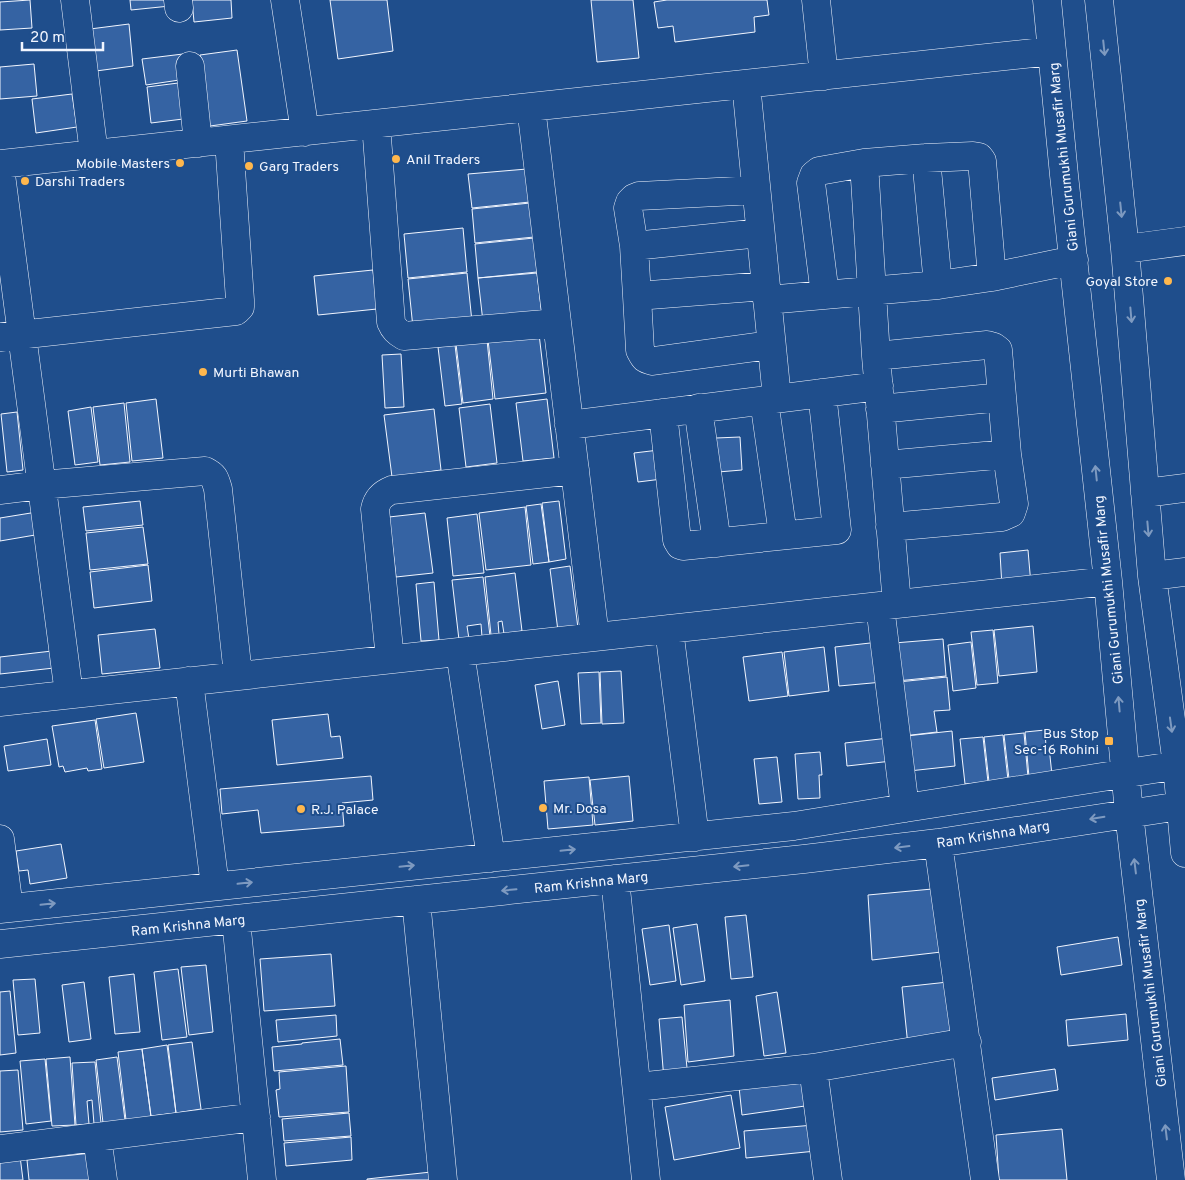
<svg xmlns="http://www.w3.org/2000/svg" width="1185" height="1180" viewBox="0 0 1185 1180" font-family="Overpass,sans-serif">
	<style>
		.building { fill: #3563a3; stroke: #f2f6ff }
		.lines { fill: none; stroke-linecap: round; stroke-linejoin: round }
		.minor-casing { stroke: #f2f6ff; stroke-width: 29 }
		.minor { stroke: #1f4e8c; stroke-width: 28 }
		.oneway { stroke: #7e9ac0 }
		.poi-dot { fill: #ffb74d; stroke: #1f4e8c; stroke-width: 2 }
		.labels { text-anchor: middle; stroke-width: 4; stroke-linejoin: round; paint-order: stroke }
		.street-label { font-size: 14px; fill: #f2f6ff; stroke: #1f4e8c }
		.poi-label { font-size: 14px; fill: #f2f6ff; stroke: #1f4e8c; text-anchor: start }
	</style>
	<rect width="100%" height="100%" fill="#1f4e8c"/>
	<path class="building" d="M 30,0 L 32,28 L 0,30 L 0,2 Z
		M 130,0 L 169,0 L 170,6 L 131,10 Z
		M 192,0 L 231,0 L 232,18 L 194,22 Z
		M 330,0 L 387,0 L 393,51 L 338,59 Z
		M 591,0 L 633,0 L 639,58 L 597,62 Z
		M 667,0 L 767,0 L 769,15 L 754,17 L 755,32 L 675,42 L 673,26 L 658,28 L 654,2 Z
		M 129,24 L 133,66 L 96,71 L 90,29 Z
		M 237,50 L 247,121 L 210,126 L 200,55 Z
		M 183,54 L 186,79 L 146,85 L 142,59 Z
		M 34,64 L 37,96 L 0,99 L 0,67 Z
		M 186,82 L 191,118 L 151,123 L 147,87 Z
		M 72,94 L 77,127 L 36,133 L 32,99 Z
		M 527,169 L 530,202 L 472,208 L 468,174 Z
		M 530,203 L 534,237 L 475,243 L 472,209 Z
		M 463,228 L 467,272 L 408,278 L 404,234 Z
		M 534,238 L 537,272 L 478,278 L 475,244 Z
		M 373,270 L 377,309 L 318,315 L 314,276 Z
		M 467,273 L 472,322 L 413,328 L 408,279 Z
		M 537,273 L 542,316 L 483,322 L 478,278 Z
		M 539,334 L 546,393 L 495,399 L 488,340 Z
		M 487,340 L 493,399 L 463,403 L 456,344 Z
		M 455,345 L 462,404 L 445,406 L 438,347 Z
		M 401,354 L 404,407 L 385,408 L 382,355 Z
		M 156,399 L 163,458 L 132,461 L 126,403 Z
		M 547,399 L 554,458 L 523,461 L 516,403 Z
		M 124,403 L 130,462 L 100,465 L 93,407 Z
		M 490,404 L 497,463 L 466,467 L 459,408 Z
		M 91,407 L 98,462 L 75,465 L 68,411 Z
		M 434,409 L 441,470 L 392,477 L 384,415 Z
		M 17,412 L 23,470 L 7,472 L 1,414 Z
		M 740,437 L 742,470 L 718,472 L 716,438 Z
		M 659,450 L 662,479 L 638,482 L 634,453 Z
		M 140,501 L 143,525 L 86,531 L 83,507 Z
		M 559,501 L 566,559 L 549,562 L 542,503 Z
		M 541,504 L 549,562 L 533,564 L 526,506 Z
		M 525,507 L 531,565 L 486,570 L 479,513 Z
		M 37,512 L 41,534 L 0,541 L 0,518 Z
		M 425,513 L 433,573 L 396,577 L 389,517 Z
		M 477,514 L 484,573 L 453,576 L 447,518 Z
		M 143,527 L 148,564 L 90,570 L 86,533 Z
		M 1028,550 L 1031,585 L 1002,587 L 1000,553 Z
		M 148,565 L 152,601 L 94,608 L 90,572 Z
		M 570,566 L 578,628 L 558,631 L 550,569 Z
		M 515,573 L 522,631 L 504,634 L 502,621 L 498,622 L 499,634 L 491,635 L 485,577 Z
		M 483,577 L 490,636 L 482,637 L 481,624 L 467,626 L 469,639 L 459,640 L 452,580 Z
		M 434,582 L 439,640 L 421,641 L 416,584 Z
		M 1033,626 L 1037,672 L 999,676 L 994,630 Z
		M 155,629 L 160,668 L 102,674 L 98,635 Z
		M 993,630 L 998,683 L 977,685 L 971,632 Z
		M 943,639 L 946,676 L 897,681 L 894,643 Z
		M 879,642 L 883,682 L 839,686 L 835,647 Z
		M 971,642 L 976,688 L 953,691 L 948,645 Z
		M 824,647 L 829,691 L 789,696 L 784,652 Z
		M 52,651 L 54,668 L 0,674 L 0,657 Z
		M 782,652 L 788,696 L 749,701 L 743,657 Z
		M 621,671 L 624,723 L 602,724 L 600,672 Z
		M 599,672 L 601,723 L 581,724 L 578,673 Z
		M 947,677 L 950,710 L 934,711 L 937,732 L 903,736 L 898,682 Z
		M 558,681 L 565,725 L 542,729 L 535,685 Z
		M 136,713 L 144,762 L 104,768 L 96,719 Z
		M 328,714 L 331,737 L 340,736 L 343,758 L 277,765 L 272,720 Z
		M 95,720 L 102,769 L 88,771 L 87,768 L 65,772 L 63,766 L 59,767 L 52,726 Z
		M 1045,730 L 1046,747 L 1049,747 L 1052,775 L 1029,777 L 1025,732 Z
		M 952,731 L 955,766 L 909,771 L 906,736 Z
		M 1024,733 L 1028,777 L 1009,779 L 1004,735 Z
		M 1003,735 L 1008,780 L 989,782 L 984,737 Z
		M 983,737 L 988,782 L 965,784 L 960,739 Z
		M 889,738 L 892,761 L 847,766 L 845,743 Z
		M 47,739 L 51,765 L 8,771 L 4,746 Z
		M 820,752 L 822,775 L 819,775 L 820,798 L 798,799 L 795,754 Z
		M 777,757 L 782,802 L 759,804 L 754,759 Z
		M 371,776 L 373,800 L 342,803 L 344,826 L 261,833 L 258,810 L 222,814 L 220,789 Z
		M 629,776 L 633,821 L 595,825 L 590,780 Z
		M 589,777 L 593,825 L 548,829 L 544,781 Z
		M 61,844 L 67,878 L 30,884 L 28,870 L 19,871 L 16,851 Z
		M 943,888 L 950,951 L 872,960 L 868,895 Z
		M 746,915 L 753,977 L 731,979 L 725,917 Z
		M 697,924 L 705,981 L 681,985 L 673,928 Z
		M 669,925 L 676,981 L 650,985 L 642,929 Z
		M 1118,937 L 1122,965 L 1061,975 L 1057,947 Z
		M 331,954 L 335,1006 L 264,1011 L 260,959 Z
		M 206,965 L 213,1032 L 189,1035 L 181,967 Z
		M 178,969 L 187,1037 L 162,1040 L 154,972 Z
		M 134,974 L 140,1032 L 115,1034 L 109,977 Z
		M 35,979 L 40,1033 L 18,1035 L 13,980 Z
		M 84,982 L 91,1039 L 69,1042 L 62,985 Z
		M 948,982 L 955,1041 L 908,1046 L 902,987 Z
		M 10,991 L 16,1053 L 0,1055 L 0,992 Z
		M 777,992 L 786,1053 L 764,1056 L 756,996 Z
		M 730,1000 L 734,1056 L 688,1062 L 684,1005 Z
		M 1126,1014 L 1128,1040 L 1068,1046 L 1066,1020 Z
		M 336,1015 L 337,1036 L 278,1042 L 276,1020 Z
		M 682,1017 L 688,1078 L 664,1080 L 659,1019 Z
		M 340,1039 L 343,1065 L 274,1071 L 272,1047 L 302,1044 L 302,1043 Z
		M 192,1042 L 201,1109 L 176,1113 L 168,1045 Z
		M 167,1045 L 176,1113 L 151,1116 L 142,1049 Z
		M 142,1049 L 151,1117 L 126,1120 L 118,1052 Z
		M 70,1057 L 75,1125 L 52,1126 L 46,1059 Z
		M 117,1057 L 125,1120 L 103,1123 L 96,1060 Z
		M 45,1059 L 51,1121 L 26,1124 L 20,1061 Z
		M 95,1062 L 101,1123 L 94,1124 L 92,1100 L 87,1101 L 89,1124 L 76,1125 L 72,1063 Z
		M 346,1066 L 349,1112 L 279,1117 L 276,1090 L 280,1089 L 279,1072 Z
		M 1055,1069 L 1058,1090 L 995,1100 L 992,1078 Z
		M 18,1070 L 23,1130 L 0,1132 L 0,1071 Z
		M 809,1078 L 812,1105 L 742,1115 L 739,1087 Z
		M 731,1095 L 740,1148 L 674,1160 L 665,1107 Z
		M 349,1113 L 351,1136 L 284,1141 L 282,1119 Z
		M 814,1125 L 816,1151 L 746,1158 L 744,1131 Z
		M 1062,1129 L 1067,1180 L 999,1180 L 996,1135 Z
		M 351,1137 L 352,1160 L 286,1166 L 284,1143 Z
		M 91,1153 L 94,1180 L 29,1180 L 27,1160 Z
		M 20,1156 L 23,1180 L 0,1180 L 0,1158 Z
		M 431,1172 L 432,1180 L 367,1180 L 367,1179 Z"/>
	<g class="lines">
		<g class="minor-casing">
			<path id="minor" d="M 75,0 L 94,154
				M 178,0 L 179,8
				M 285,0 L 305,132
				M 816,0 L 824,76
				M 1047,0 L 1064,175 L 1108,581 L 1129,813 L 1171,1180
				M 1099,0 L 1125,249 L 1152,576 L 1177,765 L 1185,853
				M 190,66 L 198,143
				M 746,84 L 777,398
				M 531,107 L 595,637
				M 376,124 L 391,322 C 394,329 397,332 404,336 L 557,323
				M 926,158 L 938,285
				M 0,164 L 1052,51
				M 0,167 L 69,694
				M 756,190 L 639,196 L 634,198 L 630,202 L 628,208 L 634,246 L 637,296 L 766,286
				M 634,246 L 760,233
				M 1125,249 L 1185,241
				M 825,295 L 811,183 L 814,175 L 819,171 L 864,163
				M 637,296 L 640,350 C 644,358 644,359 653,361 L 771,345
				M 767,300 L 938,285 L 992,277 L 1074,260
				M 0,337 L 236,311 L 240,307 L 240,300 L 229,140
				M 876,356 L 987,345 L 994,347 L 998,350 L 1007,454 L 1014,504 L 1011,513 L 1002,517 L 890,527
				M 764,400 L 783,535
				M 698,408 L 717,543
				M 880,409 L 1002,397
				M 663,413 L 677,540 L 680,545 L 683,546 L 837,530 L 822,393
				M 569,425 L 879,386
				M 885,465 L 1007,454
				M 0,490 L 41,485 L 205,471 C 215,476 215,479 218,489 L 238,675
				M 1145,493 L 1185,488
				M 1152,576 L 1185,572
				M 897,604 L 876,356 L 864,163 L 926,158 L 973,156 L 979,157 L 982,161 L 992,277
				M 880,606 L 905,808
				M 669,629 L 695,837
				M 460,652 L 491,858
				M 390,659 L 375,509 C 377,499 382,494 392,490 L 575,470
				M 189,681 L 215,886
				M 0,702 L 1108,581
				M 0,839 L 9,908
				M 938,843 L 985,1180
				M 615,879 L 646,1180
				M 416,900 L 443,1180
				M 0,909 L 794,826 L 905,808 L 1185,764
				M 236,920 L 262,1180
				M 0,944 L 804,859 L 938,843 L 1180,806
				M 813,1068 L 828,1180
				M 637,1087 L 813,1068 L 967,1042
				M 97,1137 L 103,1180
				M 0,1149 L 256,1117"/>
		</g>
		<use href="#minor" class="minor"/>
	</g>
	<defs><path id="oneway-shaft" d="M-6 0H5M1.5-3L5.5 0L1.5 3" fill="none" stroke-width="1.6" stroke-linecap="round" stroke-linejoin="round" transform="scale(1.25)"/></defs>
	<g class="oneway">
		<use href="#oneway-shaft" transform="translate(1104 48) rotate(84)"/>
		<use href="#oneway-shaft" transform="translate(1121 210) rotate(84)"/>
		<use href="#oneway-shaft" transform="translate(1131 315) rotate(85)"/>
		<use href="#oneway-shaft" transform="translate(1096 473) rotate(-96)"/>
		<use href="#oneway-shaft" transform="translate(1148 529) rotate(85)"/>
		<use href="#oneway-shaft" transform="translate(1119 704) rotate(-95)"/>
		<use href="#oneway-shaft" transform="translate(1171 725) rotate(82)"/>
		<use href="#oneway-shaft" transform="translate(1097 818) rotate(171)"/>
		<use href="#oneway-shaft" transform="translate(902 847) rotate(173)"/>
		<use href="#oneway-shaft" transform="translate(568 850) rotate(-6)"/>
		<use href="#oneway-shaft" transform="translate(407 866) rotate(-6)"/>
		<use href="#oneway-shaft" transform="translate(741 866) rotate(174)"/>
		<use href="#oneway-shaft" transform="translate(1135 866) rotate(-97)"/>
		<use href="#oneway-shaft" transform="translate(245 883) rotate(-6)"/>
		<use href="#oneway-shaft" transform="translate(509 890) rotate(174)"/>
		<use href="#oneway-shaft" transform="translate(48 904) rotate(-6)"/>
		<use href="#oneway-shaft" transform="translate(1166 1132) rotate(-97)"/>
	</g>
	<g class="poi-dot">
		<circle cx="396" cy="159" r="5"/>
		<circle cx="180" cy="163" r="5"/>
		<circle cx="249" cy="166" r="5"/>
		<circle cx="25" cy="181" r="5"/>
		<circle cx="1168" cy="281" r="5"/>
		<circle cx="203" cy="372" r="5"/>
		<rect x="1104" y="736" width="10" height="10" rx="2.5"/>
		<circle cx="543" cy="808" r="5"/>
		<circle cx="301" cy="809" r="5"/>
	</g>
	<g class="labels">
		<g class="street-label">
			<text transform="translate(1063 157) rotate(-96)" y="5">Giani Gurumukhi Musafir Marg</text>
			<text transform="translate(1108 590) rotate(-96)" y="5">Giani Gurumukhi Musafir Marg</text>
			<text transform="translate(993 834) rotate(-9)" y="5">Ram Krishna Marg</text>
			<text transform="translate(591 882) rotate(-6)" y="5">Ram Krishna Marg</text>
			<text transform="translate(188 925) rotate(-6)" y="5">Ram Krishna Marg</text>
			<text transform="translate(1150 993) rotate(-97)" y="5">Giani Gurumukhi Musafir Marg</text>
		</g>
		<g class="poi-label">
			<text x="406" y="164">Anil Traders</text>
			<text x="170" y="168" text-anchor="end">Mobile Masters</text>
			<text x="259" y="171">Garg Traders</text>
			<text x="35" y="186">Darshi Traders</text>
			<text x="1158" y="286" text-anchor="end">Goyal Store</text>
			<text x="213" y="377">Murti Bhawan</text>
			<text x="1099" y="738" text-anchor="end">Bus Stop<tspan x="1099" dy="16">Sec-16 Rohini</tspan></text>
			<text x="553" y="813">Mr. Dosa</text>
			<text x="311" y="814">R.J. Palace</text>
		</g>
	</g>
	<path d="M22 42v8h81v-8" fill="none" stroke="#f2f6ff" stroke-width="2.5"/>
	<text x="30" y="42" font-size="15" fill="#f2f6ff" stroke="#1f4e8c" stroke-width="4" paint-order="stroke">20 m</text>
</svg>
